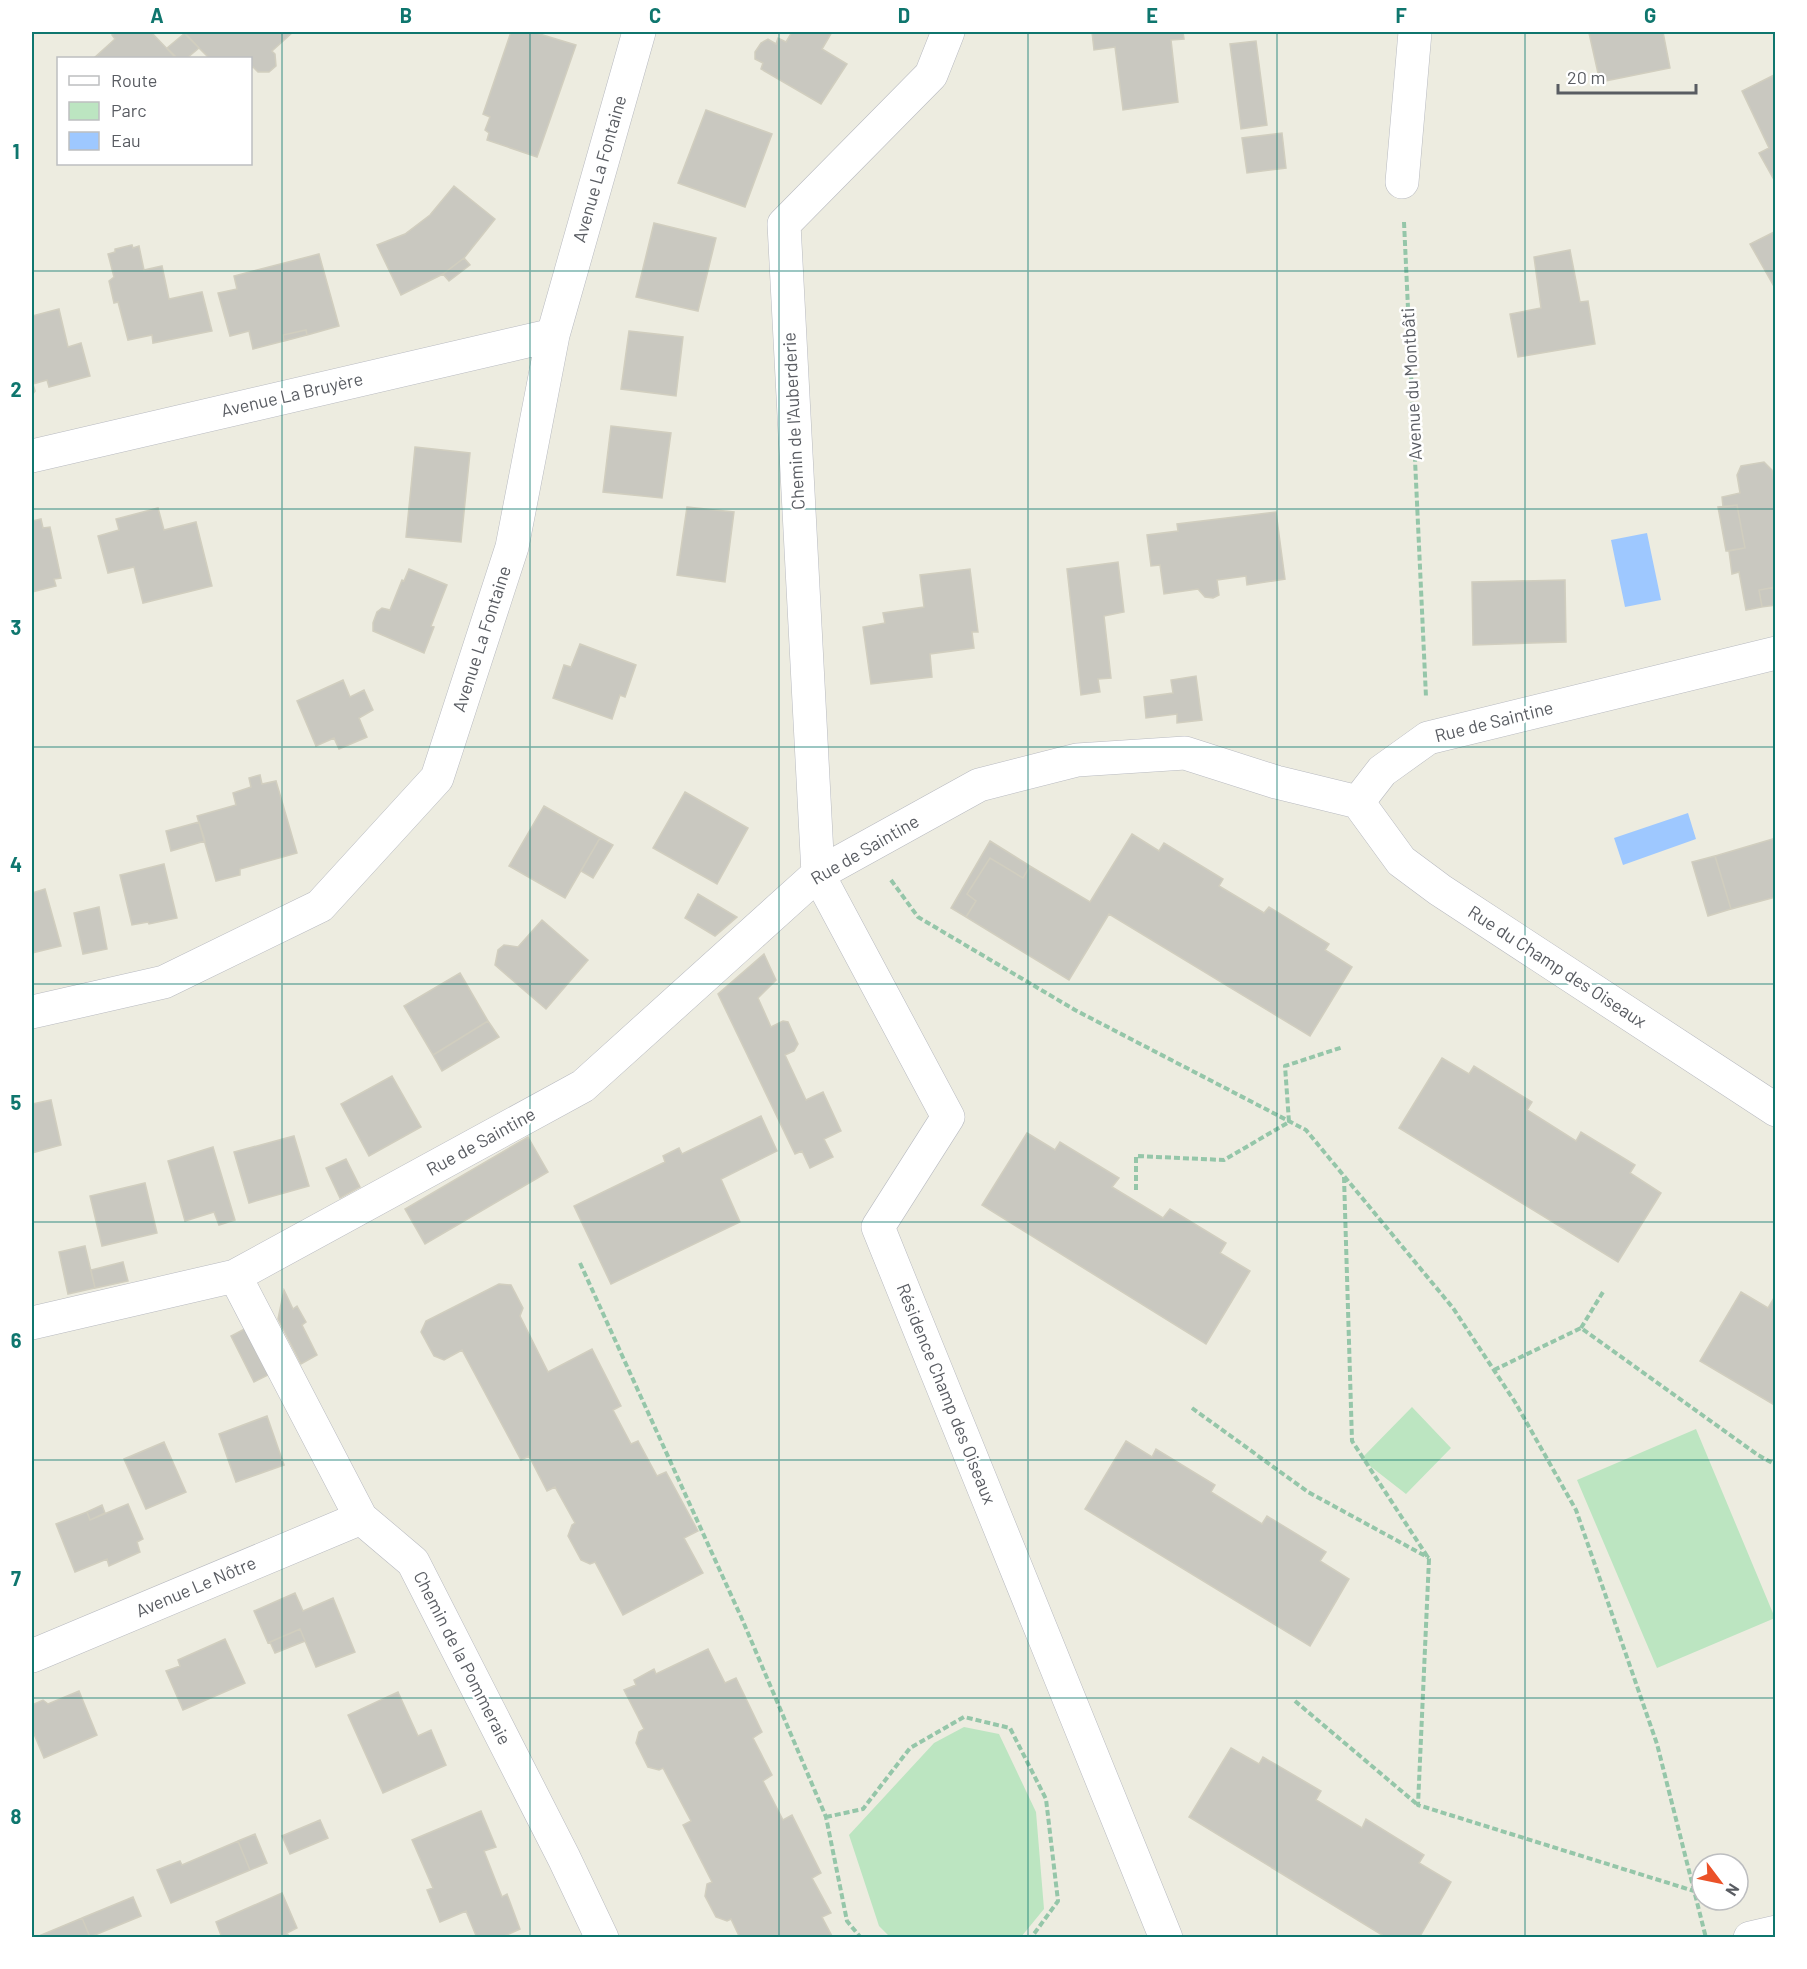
<svg xmlns="http://www.w3.org/2000/svg" width="1807" height="1969" viewBox="0 0 1807 1969" font-family="Barlow,sans-serif">
	<style>
		.green { fill: #bce5c1 }
		.water { fill: #9ec8ff }
		.building { fill: #c9c8c0; stroke: #d1cebf; stroke-width: 1.5 }
		.lines { fill: none; stroke-linecap: round; stroke-linejoin: round }
		.street-casing { stroke: #b8bac0; stroke-width: 34 }
		.path { stroke: #95c6a9; stroke-width: 4; stroke-dasharray: 6 3; stroke-linecap: butt }
		.street { stroke: #fff; stroke-width: 33 }
		.grid { fill: none; stroke: #0f766e; stroke-width: 1.5; stroke-opacity: 0.55 }
		.labels { text-anchor: middle; stroke-width: 5; stroke-linejoin: round; paint-order: stroke }
		.street-label { font-size: 18px; fill: #595c62; stroke: #fff }
		.neatline { fill: none; stroke: #0f766e; stroke-width: 2 }
		.grid-label { font-size: 20px; text-anchor: middle; font-weight: bold; fill: #0f766e }
	</style>
	<rect width="100%" height="100%" fill="#edece0"/>
	<path class="green" d="M 1412,1407 L 1451,1448 L 1406,1494 L 1361,1459 Z
		M 1696,1429 L 1775,1618 L 1657,1668 L 1577,1480 Z
		M 964,1727 L 999,1734 L 1036,1812 L 1044,1909 L 1021,1937 L 890,1937 L 879,1926 L 849,1835 L 934,1743 Z"/>
	<path class="water" d="M 1647,533 L 1661,600 L 1625,607 L 1611,540 Z
		M 1688,813 L 1696,839 L 1623,865 L 1614,838 Z"/>
	<path class="building" d="M 116,32 L 151,32 L 174,56 L 171,58 L 94,58 L 115,39 L 112,35 Z
		M 183,32 L 293,32 L 272,51 L 275,54 L 276,66 L 269,72 L 258,72 L 253,67 L 250,69 L 250,58 L 209,58 Z
		M 511,32 L 533,32 L 576,45 L 537,157 L 487,140 L 489,133 L 485,130 L 490,117 L 483,114 Z
		M 792,32 L 832,32 L 822,49 L 847,64 L 821,104 L 761,69 L 763,63 L 755,59 L 755,52 L 761,43 L 768,39 L 776,44 L 778,38 L 786,42 Z
		M 1092,32 L 1183,32 L 1184,39 L 1171,40 L 1178,102 L 1123,110 L 1115,47 L 1094,50 Z
		M 1595,32 L 1663,32 L 1670,68 L 1600,82 L 1589,33 Z
		M 185,33 L 199,48 L 187,58 L 177,58 L 167,48 Z
		M 1256,41 L 1267,125 L 1241,129 L 1230,44 Z
		M 1776,74 L 1776,176 L 1773,178 L 1759,153 L 1769,148 L 1742,91 Z
		M 706,110 L 772,134 L 745,207 L 678,183 Z
		M 1282,133 L 1286,168 L 1247,173 L 1242,138 Z
		M 454,186 L 495,219 L 464,258 L 443,274 L 401,295 L 377,245 L 405,234 L 430,215 Z
		M 654,223 L 716,238 L 698,311 L 636,297 Z
		M 1776,231 L 1776,290 L 1750,244 Z
		M 132,245 L 133,248 L 139,246 L 144,270 L 162,266 L 169,299 L 202,292 L 212,331 L 153,343 L 152,335 L 128,340 L 118,302 L 114,303 L 109,281 L 114,277 L 108,254 L 115,252 L 115,249 Z
		M 1570,250 L 1580,302 L 1588,301 L 1595,344 L 1518,357 L 1510,314 L 1541,308 L 1534,257 Z
		M 319,254 L 339,326 L 307,335 L 306,330 L 283,335 L 284,341 L 253,349 L 249,331 L 230,336 L 218,293 L 237,289 L 234,276 Z
		M 464,258 L 470,265 L 449,281 L 443,274 Z
		M 59,309 L 68,347 L 81,343 L 90,376 L 49,387 L 47,380 L 33,384 L 35,391 L 32,395 L 32,316 Z
		M 306,330 L 307,335 L 284,341 L 283,335 Z
		M 629,331 L 683,337 L 676,396 L 621,389 Z
		M 611,426 L 671,433 L 662,498 L 603,492 Z
		M 415,447 L 470,453 L 461,542 L 406,537 Z
		M 1764,462 L 1772,470 L 1776,491 L 1776,587 L 1759,590 L 1762,607 L 1746,610 L 1739,572 L 1732,574 L 1729,551 L 1745,548 L 1737,505 L 1723,507 L 1722,497 L 1740,493 L 1737,475 L 1741,466 Z
		M 1737,505 L 1745,548 L 1726,551 L 1718,507 Z
		M 687,507 L 734,512 L 725,582 L 677,575 Z
		M 158,508 L 164,530 L 196,522 L 212,586 L 143,603 L 134,567 L 108,573 L 98,536 L 119,530 L 116,519 Z
		M 1276,512 L 1285,579 L 1247,585 L 1246,576 L 1217,580 L 1219,595 L 1213,598 L 1205,597 L 1198,589 L 1164,594 L 1160,565 L 1151,566 L 1147,535 L 1178,531 L 1177,524 Z
		M 41,519 L 43,528 L 50,527 L 61,578 L 54,579 L 56,586 L 32,592 L 32,521 Z
		M 1118,562 L 1124,612 L 1104,616 L 1111,678 L 1098,679 L 1100,692 L 1081,695 L 1067,569 Z
		M 409,569 L 447,585 L 431,626 L 434,627 L 424,653 L 373,631 L 373,623 L 377,612 L 382,608 L 390,610 L 402,580 L 404,581 Z
		M 970,569 L 978,632 L 972,632 L 974,648 L 930,654 L 932,677 L 871,684 L 863,627 L 885,623 L 883,613 L 924,607 L 920,575 Z
		M 1565,580 L 1566,642 L 1473,645 L 1472,582 Z
		M 1776,587 L 1776,605 L 1762,607 L 1759,590 Z
		M 580,644 L 636,665 L 625,697 L 620,695 L 612,719 L 553,698 L 564,665 L 571,667 Z
		M 1196,676 L 1202,720 L 1177,723 L 1177,714 L 1146,718 L 1144,697 L 1173,693 L 1171,680 Z
		M 343,680 L 350,697 L 364,690 L 373,710 L 359,718 L 367,737 L 339,749 L 334,738 L 316,746 L 297,701 Z
		M 260,775 L 262,784 L 276,781 L 297,853 L 240,869 L 240,875 L 216,881 L 197,816 L 236,805 L 233,793 L 251,787 L 249,778 Z
		M 685,792 L 748,828 L 717,884 L 653,848 Z
		M 544,806 L 600,838 L 565,898 L 509,866 Z
		M 199,822 L 205,841 L 171,851 L 166,831 Z
		M 1132,834 L 1159,851 L 1164,843 L 1223,879 L 1219,886 L 1264,913 L 1269,907 L 1329,944 L 1325,950 L 1352,967 L 1310,1036 L 1109,914 L 1069,980 L 966,917 L 976,901 L 967,894 L 990,858 L 1023,878 L 1030,866 L 1090,902 Z
		M 600,838 L 613,845 L 593,878 L 581,871 Z
		M 1776,838 L 1776,897 L 1731,909 L 1715,856 Z
		M 990,841 L 1030,866 L 1023,878 L 990,858 L 967,894 L 976,901 L 966,917 L 951,908 Z
		M 1715,856 L 1731,909 L 1708,916 L 1692,862 Z
		M 164,864 L 177,918 L 149,924 L 148,922 L 132,925 L 120,875 Z
		M 45,889 L 61,946 L 32,953 L 32,893 Z
		M 698,894 L 737,917 L 715,936 L 685,918 Z
		M 99,907 L 107,949 L 83,954 L 74,913 Z
		M 542,920 L 588,960 L 546,1009 L 495,965 L 498,950 L 504,945 L 518,947 Z
		M 764,954 L 776,980 L 758,998 L 771,1027 L 783,1021 L 788,1022 L 798,1044 L 794,1051 L 785,1055 L 806,1100 L 823,1092 L 841,1131 L 824,1139 L 833,1157 L 810,1168 L 802,1151 L 795,1154 L 718,994 Z
		M 460,973 L 488,1021 L 433,1055 L 404,1006 Z
		M 488,1021 L 499,1037 L 442,1071 L 433,1055 Z
		M 1442,1058 L 1469,1074 L 1474,1066 L 1532,1102 L 1527,1110 L 1576,1141 L 1581,1132 L 1635,1165 L 1630,1173 L 1661,1193 L 1618,1262 L 1399,1128 Z
		M 392,1076 L 421,1127 L 369,1156 L 341,1104 Z
		M 51,1100 L 61,1145 L 32,1153 L 32,1104 Z
		M 761,1116 L 777,1151 L 721,1179 L 740,1222 L 611,1284 L 574,1206 L 665,1162 L 663,1156 L 679,1148 L 682,1154 Z
		M 1027,1133 L 1055,1150 L 1060,1142 L 1119,1178 L 1112,1187 L 1163,1218 L 1170,1209 L 1226,1243 L 1220,1253 L 1250,1271 L 1206,1344 L 982,1205 Z
		M 294,1136 L 309,1186 L 249,1203 L 234,1152 Z
		M 528,1137 L 548,1172 L 425,1244 L 405,1209 Z
		M 213,1147 L 235,1220 L 219,1225 L 214,1212 L 185,1221 L 168,1161 Z
		M 346,1159 L 360,1187 L 340,1198 L 326,1168 Z
		M 145,1183 L 157,1233 L 102,1246 L 90,1196 Z
		M 85,1246 L 95,1288 L 68,1294 L 59,1252 Z
		M 123,1262 L 128,1281 L 95,1288 L 91,1270 Z
		M 499,1284 L 511,1285 L 523,1308 L 520,1316 L 548,1372 L 592,1349 L 621,1406 L 613,1410 L 631,1444 L 638,1441 L 657,1476 L 666,1472 L 698,1531 L 684,1538 L 703,1573 L 623,1615 L 595,1562 L 590,1564 L 581,1560 L 568,1536 L 572,1525 L 575,1523 L 555,1487 L 547,1491 L 529,1456 L 521,1460 L 462,1350 L 444,1360 L 434,1356 L 421,1332 L 426,1321 Z
		M 284,1290 L 293,1309 L 297,1306 L 306,1322 L 302,1325 L 317,1355 L 301,1364 L 278,1319 Z
		M 1741,1292 L 1768,1308 L 1774,1298 L 1776,1299 L 1776,1406 L 1700,1361 Z
		M 252,1325 L 276,1371 L 254,1382 L 231,1336 Z
		M 267,1416 L 284,1465 L 236,1482 L 219,1434 Z
		M 1126,1441 L 1152,1457 L 1156,1449 L 1215,1485 L 1211,1492 L 1262,1524 L 1267,1516 L 1326,1552 L 1320,1561 L 1349,1579 L 1310,1646 L 1085,1509 Z
		M 164,1442 L 186,1492 L 146,1509 L 124,1459 Z
		M 128,1504 L 143,1539 L 137,1542 L 140,1552 L 109,1566 L 107,1559 L 75,1572 L 56,1524 L 87,1512 L 90,1520 Z
		M 102,1505 L 105,1513 L 90,1520 L 87,1512 Z
		M 295,1593 L 303,1611 L 333,1598 L 355,1652 L 316,1667 L 300,1629 L 268,1643 L 254,1611 Z
		M 300,1629 L 305,1641 L 275,1653 L 270,1642 Z
		M 225,1639 L 245,1683 L 183,1710 L 166,1671 L 180,1666 L 178,1660 Z
		M 708,1649 L 725,1683 L 736,1678 L 762,1732 L 753,1738 L 772,1775 L 763,1781 L 783,1820 L 792,1815 L 821,1873 L 812,1878 L 831,1913 L 822,1917 L 833,1938 L 740,1938 L 731,1919 L 727,1921 L 716,1917 L 705,1896 L 707,1884 L 712,1882 L 683,1825 L 691,1821 L 663,1768 L 659,1770 L 648,1767 L 636,1743 L 639,1732 L 644,1729 L 624,1690 L 636,1685 L 634,1680 L 654,1669 L 656,1674 Z
		M 79,1691 L 97,1735 L 44,1758 L 32,1729 L 32,1705 L 43,1700 L 48,1704 Z
		M 398,1692 L 418,1736 L 431,1730 L 446,1765 L 383,1793 L 348,1715 Z
		M 1231,1748 L 1259,1764 L 1263,1757 L 1321,1791 L 1316,1800 L 1362,1828 L 1366,1819 L 1424,1855 L 1419,1863 L 1451,1882 L 1419,1938 L 1387,1938 L 1189,1817 Z
		M 481,1811 L 496,1847 L 484,1851 L 502,1897 L 507,1894 L 520,1929 L 500,1938 L 477,1938 L 466,1911 L 440,1922 L 427,1890 L 433,1888 L 412,1840 Z
		M 320,1820 L 328,1838 L 290,1854 L 282,1836 Z
		M 255,1834 L 267,1863 L 250,1870 L 238,1841 Z
		M 238,1841 L 250,1870 L 171,1903 L 157,1870 L 180,1861 L 182,1865 Z
		M 282,1893 L 297,1928 L 287,1933 L 290,1938 L 222,1938 L 216,1922 Z
		M 133,1897 L 141,1916 L 90,1937 L 82,1918 Z
		M 82,1918 L 90,1937 L 43,1938 L 41,1935 Z"/>
	<g class="lines">
		<g class="street-casing">
			<path id="street" d="M 948,32 L 931,75 L 784,224 L 818,874 L 948,1117 L 878,1227 L 1166,1938
				M 1402,182 L 1415,32
				M 32,456 L 553,335
				M 1358,802 L 1401,861 L 1440,890 L 1776,1110
				M 1358,802 L 1382,771 L 1428,738 L 1776,653
				M 32,1012 L 164,982 L 320,906 L 437,778 L 512,547 L 553,335 L 639,32
				M 235,1276 L 361,1518 L 413,1562 L 564,1858 L 602,1938
				M 32,1323 L 235,1276 L 583,1086 L 818,874 L 979,785 L 1077,760 L 1185,753 L 1276,782 L 1358,802
				M 32,1656 L 361,1518
				M 1750,1938 L 1776,1932"/>
		</g>
		<path class="path" d="M 1404,222 L 1426,697
			M 891,880 L 918,917 L 1075,1010 L 1306,1130 L 1453,1308 L 1515,1402 L 1576,1510 L 1657,1744 L 1706,1938
			M 1344,1177 L 1352,1441 L 1429,1559 L 1418,1805 L 1694,1891
			M 1136,1190 L 1136,1156 L 1224,1160 L 1289,1122 L 1285,1066 L 1343,1047
			M 580,1263 L 742,1619 L 826,1817 L 847,1921 L 861,1938
			M 1581,1328 L 1603,1292
			M 1494,1370 L 1581,1328 L 1758,1455 L 1776,1465
			M 1192,1408 L 1308,1492 L 1429,1558
			M 1295,1701 L 1418,1805
			M 826,1817 L 863,1809 L 910,1748 L 964,1717 L 1010,1728 L 1046,1799 L 1058,1901 L 1031,1938"/>
		<use href="#street" class="street"/>
	</g>
	<path class="grid" d="M 282,32 L 282,1938M 530,32 L 530,1938M 779,32 L 779,1938M 1028,32 L 1028,1938M 1277,32 L 1277,1938M 1525,32 L 1525,1938M 32,271 L 1776,271M 32,509 L 1776,509M 32,747 L 1776,747M 32,984 L 1776,984M 32,1222 L 1776,1222M 32,1460 L 1776,1460M 32,1698 L 1776,1698"/>
	<g class="labels">
		<g class="street-label">
			<text transform="translate(600 169) rotate(-74)" y="6">Avenue La Fontaine</text>
			<text transform="translate(1412 384) rotate(-93)" y="6">Avenue du Montbâti</text>
			<text transform="translate(292 395) rotate(-13)" y="6">Avenue La Bruyère</text>
			<text transform="translate(794 421) rotate(-93)" y="6">Chemin de l'Auberderie</text>
			<text transform="translate(482 639) rotate(-72)" y="6">Avenue La Fontaine</text>
			<text transform="translate(1494 722) rotate(-14)" y="6">Rue de Saintine</text>
			<text transform="translate(865 850) rotate(-30)" y="6">Rue de Saintine</text>
			<text transform="translate(1557 967) rotate(33)" y="6">Rue du Champ des Oiseaux</text>
			<text transform="translate(481 1142) rotate(-29)" y="6">Rue de Saintine</text>
			<text transform="translate(946 1394) rotate(68)" y="6">Résidence Champ des Oiseaux</text>
			<text transform="translate(196 1587) rotate(-23)" y="6">Avenue Le Nôtre</text>
			<text transform="translate(462 1658) rotate(63)" y="6">Chemin de la Pommeraie</text>
		</g>
	</g>
	<rect width="1807" height="1969" fill="none" stroke="#ffffff" stroke-width="66"/>
	<rect x="57" y="57" width="195" height="108" fill="#ffffff" stroke="#bdbec0" stroke-width="1.5"/>
	<rect x="69" y="76" width="30" height="9" fill="#ffffff" stroke="#bdbec0" stroke-width="1.5"/>
	<text x="111" y="87" font-size="18" fill="#595c62">Route</text>
	<rect x="69" y="102" width="30" height="18" fill="#bce5c1" stroke="#bdbec0" stroke-width="1.5"/>
	<text x="111" y="117" font-size="18" fill="#595c62">Parc</text>
	<rect x="69" y="132" width="30" height="18" fill="#9ec8ff" stroke="#bdbec0" stroke-width="1.5"/>
	<text x="111" y="147" font-size="18" fill="#595c62">Eau</text>
	<g transform="translate(1720 1882) rotate(122)"><circle r="28" fill="#ffffff" stroke="#bdbec0" stroke-width="1.5"/>
	<path d="M0-4.5L10 22L0 15L-10 22Z" fill="#eb5128"/>
	<text y="-9" font-size="16" font-weight="bold" text-anchor="middle" fill="#595c62">N</text>
	</g>
	<path d="M1558 84v9h138v-9" fill="none" stroke="#595c62" stroke-width="3"/>
	<text x="1567" y="84" font-size="18" fill="#595c62" stroke="#ffffff" stroke-width="4.5" paint-order="stroke">20 m</text>
	<rect x="33" y="33" width="1741" height="1903" class="neatline"/>
	<g class="grid-label">
		<text x="157" y="23">A</text>
		<text x="406" y="23">B</text>
		<text x="655" y="23">C</text>
		<text x="904" y="23">D</text>
		<text x="1152" y="23">E</text>
		<text x="1401" y="23">F</text>
		<text x="1650" y="23">G</text>
		<text x="16" y="159">1</text>
		<text x="16" y="397">2</text>
		<text x="16" y="635">3</text>
		<text x="16" y="872">4</text>
		<text x="16" y="1110">5</text>
		<text x="16" y="1348">6</text>
		<text x="16" y="1586">7</text>
		<text x="16" y="1824">8</text>
	</g>
</svg>
